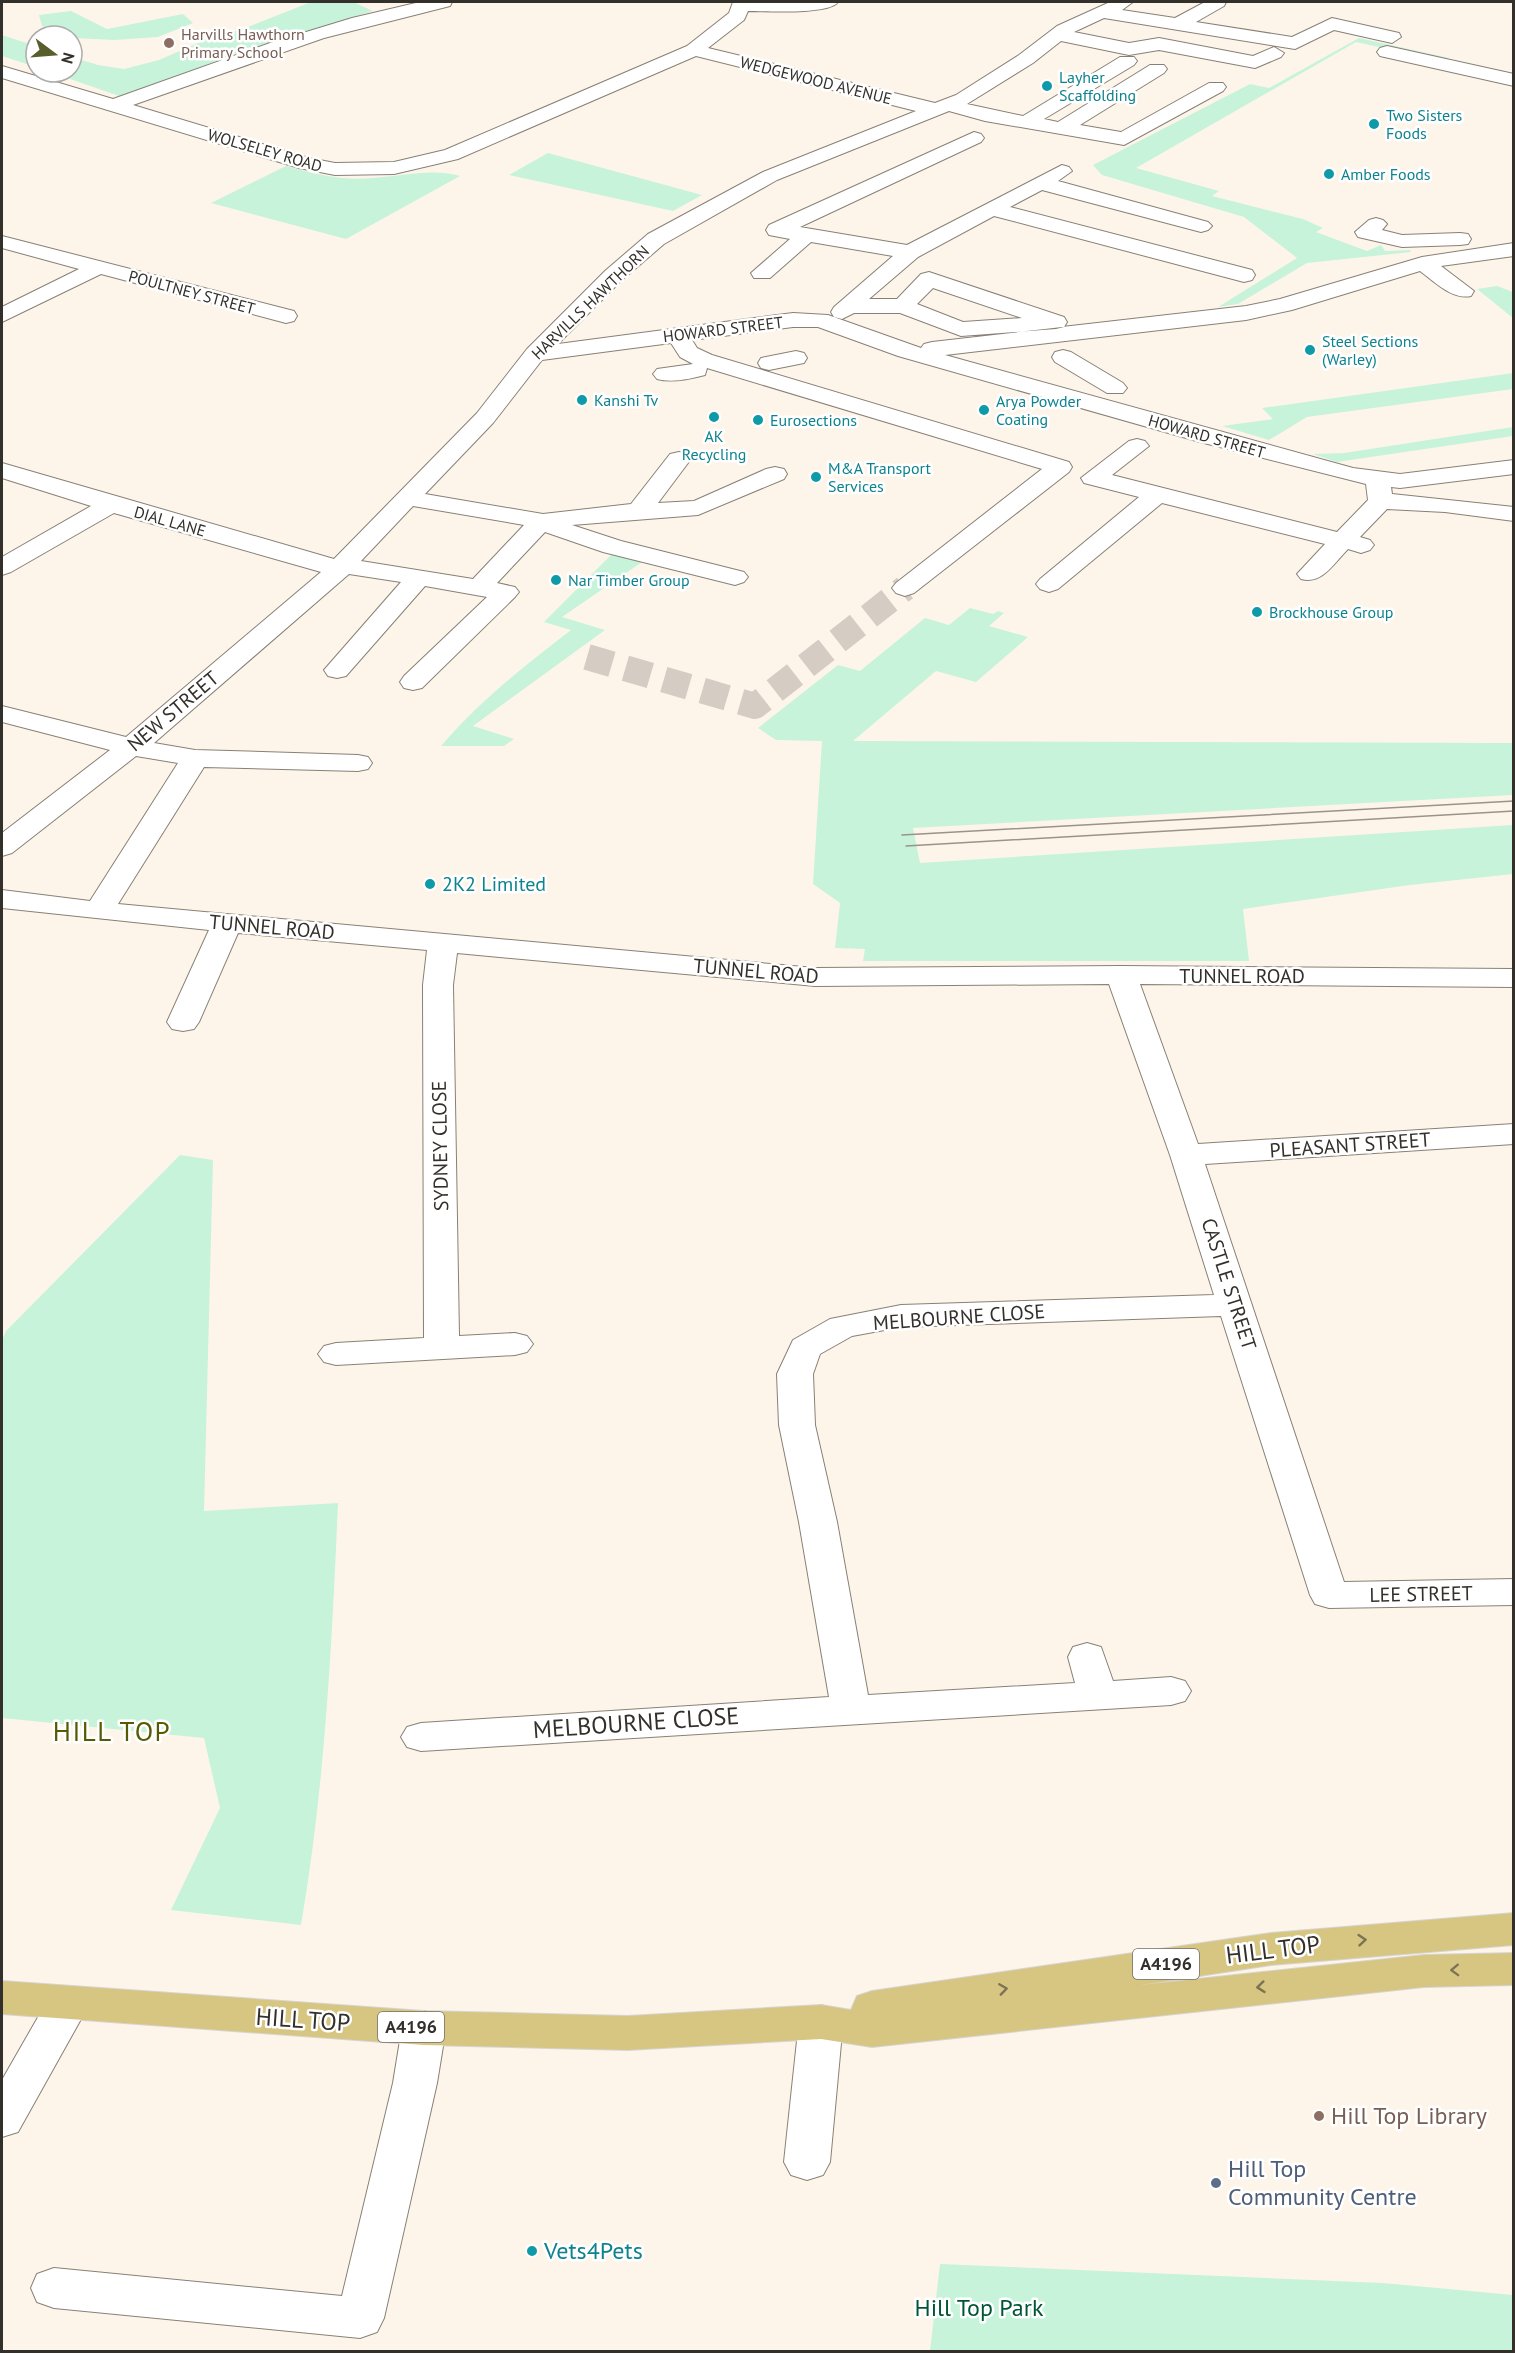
<svg xmlns="http://www.w3.org/2000/svg" width="1515" height="2353" viewBox="0 0 1515 2353" font-family="'PT Sans',sans-serif">
	<style>
		.green { fill: #c7f3db }
		.lines { fill: none; stroke-linecap: round; stroke-linejoin: round }
		.minor-tunnel { stroke: #d5cdc4; stroke-width: 26; stroke-dasharray: 26 14; stroke-linecap: butt }
		.minor-casing { stroke: #888076; stroke-width: 2 }
		.major-casing { stroke: #d6d5d5; stroke-width: 2 }
		.minor { fill: #fff; fill-rule: evenodd }
		.major { fill: #d6c682; fill-rule: evenodd }
		.tram { stroke: #9a938c; stroke-width: 1.5 }
		.oneway { stroke: #7c7352 }
		.education-dot { fill: #8d6e63; stroke: #fff; stroke-width: 2 }
		.culture-dot { fill: #0f9aa8; stroke: #fff; stroke-width: 2 }
		.service-dot { fill: #5c6f8a; stroke: #fff; stroke-width: 2 }
		.labels { text-anchor: middle; stroke-width: 5; stroke-linejoin: round; paint-order: stroke }
		.far-education-label { font-size: 16px; fill: #785e54; stroke: #fff; text-anchor: start }
		.far-culture-label { font-size: 16px; fill: #0d838f; stroke: #fff; text-anchor: start }
		.far-street-label { font-size: 16px; fill: #332f2b; stroke: #fff }
		.shield { fill: #fff; stroke: #706d6b; stroke-width: 1.5 }
		.shield-label { font-size: 18px; font-weight: bold; fill: #332f2b }
		.street-label { font-size: 20px; fill: #332f2b; stroke: #fff }
		.culture-label { font-size: 20px; fill: #0d838f; stroke: #fff; text-anchor: start }
		.near-street-label { font-size: 24px; fill: #332f2b; stroke: #fff }
		.near-education-label { font-size: 24px; fill: #785e54; stroke: #fff; text-anchor: start }
		.near-service-label { font-size: 24px; fill: #4e5e75; stroke: #fff; text-anchor: start }
		.near-culture-label { font-size: 24px; fill: #0d838f; stroke: #fff; text-anchor: start }
		.near-park-label { font-size: 24px; fill: #005535; stroke: #fff }
		.near-quarter-label { font-size: 27px; letter-spacing: 1.5px; fill: #565b03; stroke: #fff }
	</style>
	<rect width="100%" height="100%" fill="#fef5ea"/>
	<path class="green" d="M 311,2 L 353,2 L 373,11 L 242,51 L 122,97 L 50,72 L 72,72 L 72,57 L 98,65 L 124,69 L 159,60 L 198,43 L 248,27 Z
		M 71,11 L 107,29 L 183,14 L 193,23 L 158,37 L 115,40 L 72,38 L 42,26 L 39,15 Z
		M 2,35 L 36,46 L 36,67 L 2,56 Z
		M 1359,38 L 1449,58 L 1437,60 L 1356,42 L 1136,168 L 1219,191 L 1212,196 L 1303,219 L 1323,228 L 1316,232 L 1367,251 L 1381,245 L 1385,251 L 1410,250 L 1411,252 L 1307,263 L 1238,304 L 1218,307 L 1297,258 L 1244,217 L 1102,175 L 1093,165 L 1250,84 L 1269,88 Z
		M 548,153 L 702,195 L 673,211 L 509,175 Z
		M 286,166 C 315,174 342,181 373,178 C 403,176 431,168 460,176 L 346,239 L 211,203 Z
		M 1497,286 L 1513,292 L 1513,318 L 1477,289 Z
		M 1513,373 L 1513,389 L 1307,417 L 1269,440 L 1222,426 L 1273,419 L 1262,408 Z
		M 1513,427 L 1513,436 L 1337,462 L 1313,454 L 1344,453 Z
		M 613,553 L 642,562 L 562,617 L 605,630 L 473,726 L 514,739 L 504,746 L 441,746 C 480,701 524,666 571,630 L 544,622 Z
		M 970,608 L 993,614 L 998,611 L 1004,613 L 989,626 L 1028,637 L 976,682 L 936,671 L 853,741 L 1513,743 L 1513,795 L 913,828 L 920,863 L 1513,825 L 1513,874 L 1410,885 L 1243,909 L 1249,961 L 863,961 L 865,949 L 835,948 L 840,903 L 813,884 L 822,741 L 776,740 L 758,728 L 838,665 L 860,671 L 925,618 L 949,625 Z
		M 180,1155 L 213,1160 L 204,1511 L 338,1503 C 332,1644 325,1785 301,1925 L 171,1910 L 220,1808 L 204,1738 L 2,1718 L 2,1340 L 6,1331 Z
		M 940,2264 L 1383,2283 L 1513,2295 L 1513,2351 L 930,2351 Z"/>
	<g class="lines">
		<path class="minor-tunnel" d="M 587,657 L 755,706 L 905,588"/>
		<g class="minor-casing">
			<path id="minor" d="M 420,2 L 452,2 L 450,6 L 324,38 L 133,105 L 309,158 L 335,163 L 394,162 L 445,150 L 687,46 L 729,13 L 733,2 L 838,2 C 829,15 765,11 748,11 L 744,20 L 708,48 L 935,103 L 956,95 L 1019,55 L 1057,26 L 1110,2 L 1133,2 L 1122,10 L 1175,18 L 1205,2 L 1226,2 L 1224,6 L 1196,22 L 1292,37 L 1332,18 L 1399,33 L 1401,37 L 1392,43 L 1334,30 L 1295,49 L 1104,18 L 1074,32 L 1129,43 L 1159,38 L 1253,56 L 1274,47 L 1284,53 L 1281,57 L 1255,68 L 1159,50 L 1129,55 L 1061,41 L 1033,63 L 967,104 L 1023,116 L 1120,57 L 1134,57 L 1137,61 L 1134,65 L 1044,119 L 1058,122 L 1150,65 L 1164,65 L 1167,69 L 1164,73 L 1080,125 L 1121,132 L 1209,83 L 1223,83 L 1226,87 L 1223,91 L 1124,145 L 985,121 L 949,111 L 777,180 L 664,244 L 621,281 L 558,344 L 793,313 L 828,315 L 921,348 L 924,344 L 932,342 L 1246,306 L 1280,299 L 1422,257 L 1514,243 L 1514,256 L 1441,266 L 1474,291 L 1471,296 C 1452,300 1435,282 1420,271 L 1292,310 L 1246,320 L 945,355 L 1353,468 L 1400,474 L 1514,460 L 1514,474 L 1400,488 L 1391,487 L 1392,494 L 1514,507 L 1514,521 L 1445,512 L 1387,509 L 1360,537 L 1370,540 L 1374,545 L 1370,550 L 1361,553 L 1348,549 C 1334,563 1322,585 1301,579 L 1297,574 L 1325,544 L 1162,503 L 1058,589 L 1049,592 L 1040,589 L 1036,584 L 1040,579 L 1139,497 L 1084,483 L 1081,478 L 1129,441 L 1137,439 L 1145,441 L 1149,446 L 1112,475 L 1337,532 L 1368,500 L 1366,484 L 1200,442 L 898,356 L 818,327 L 793,327 L 692,340 L 697,348 L 712,355 L 1069,462 L 1072,467 L 1069,472 L 914,593 L 905,596 L 896,593 L 892,588 L 896,583 L 1042,469 L 707,368 L 705,375 C 690,379 672,383 657,379 L 653,374 L 657,369 L 693,364 L 680,357 L 671,343 L 542,360 L 493,423 L 425,494 L 543,514 L 631,504 L 670,454 L 679,452 L 688,454 L 691,459 L 658,503 L 694,501 L 766,469 L 775,467 L 784,469 L 787,474 L 784,479 L 698,515 L 572,525 L 621,541 L 744,572 L 748,577 L 744,582 L 735,585 L 603,552 L 545,532 L 497,583 L 515,587 L 519,592 L 515,597 L 422,688 L 413,690 L 404,688 L 400,682 L 404,676 L 487,597 L 425,586 L 346,676 L 337,678 L 328,676 L 324,670 L 401,582 L 349,574 L 154,743 L 195,750 L 358,755 L 368,757 L 372,763 L 368,769 L 358,771 L 204,767 L 118,904 L 815,968 L 1121,966 L 1514,969 L 1514,987 L 1140,984 L 1198,1144 L 1514,1124 L 1514,1144 L 1205,1164 L 1344,1582 L 1514,1579 L 1514,1605 L 1329,1608 L 1315,1604 L 1310,1595 L 1221,1316 L 901,1327 L 852,1336 L 820,1354 L 813,1374 L 815,1425 L 837,1522 L 868,1695 L 1075,1683 L 1068,1657 L 1073,1647 L 1087,1643 L 1101,1647 L 1113,1681 L 1171,1677 L 1185,1681 L 1191,1691 L 1185,1701 L 1171,1705 L 421,1751 L 407,1747 L 401,1737 L 407,1727 L 421,1723 L 829,1697 L 799,1522 L 779,1425 L 777,1374 L 793,1340 L 830,1319 L 901,1305 L 1214,1295 L 1170,1155 L 1109,984 L 815,986 L 457,953 L 453,985 L 459,1336 L 515,1333 L 527,1336 L 533,1344 L 527,1352 L 515,1355 L 336,1365 L 324,1362 L 318,1354 L 324,1346 L 336,1343 L 424,1338 L 423,985 L 427,950 L 238,933 L 199,1022 L 194,1029 L 183,1031 L 172,1029 L 167,1022 L 209,930 L 2,908 L 2,890 L 90,901 L 178,763 L 136,756 L 12,853 L 2,856 L 2,833 L 110,750 L 2,722 L 2,706 L 126,737 L 321,572 L 114,513 L 11,572 L 2,575 L 2,557 L 91,506 L 2,478 L 2,463 L 334,559 L 477,413 L 527,349 L 605,271 L 648,234 L 763,172 L 916,111 L 696,56 L 458,159 L 394,174 L 335,175 L 299,168 L 2,78 L 2,66 L 113,99 L 270,43 L 352,18 ZM 413,506 L 524,525 L 473,579 L 361,561 Z
				M 1387,46 L 1514,74 L 1514,86 L 1380,56 L 1377,52 L 1380,48 Z
				M 974,132 L 981,134 L 984,138 L 981,142 L 800,227 L 907,245 L 1062,165 L 1069,167 L 1072,171 L 1058,181 L 1208,222 L 1212,226 L 1208,230 L 1201,232 L 1042,190 L 1010,207 L 1252,270 L 1255,275 L 1252,280 L 1244,282 L 994,216 L 918,257 L 869,299 L 897,299 L 921,274 L 929,272 L 1064,317 L 1067,322 L 1064,327 L 1056,329 L 961,336 L 900,313 L 854,313 L 842,319 L 834,317 L 831,312 L 834,307 L 893,256 L 811,242 L 770,278 L 754,278 L 751,273 L 790,239 L 769,235 L 766,230 L 769,225 ZM 933,288 L 1022,318 L 963,322 L 917,304 Z
				M 1376,218 L 1383,220 L 1387,224 L 1382,230 L 1402,235 L 1460,233 L 1468,234 L 1471,239 L 1468,244 L 1460,245 L 1402,247 L 1358,237 L 1355,232 L 1369,220 Z
				M 2,236 L 294,311 L 297,316 L 294,321 L 286,323 L 101,274 L 2,322 L 2,307 L 79,269 L 2,248 Z
				M 1063,350 L 1071,352 L 1123,383 L 1127,388 L 1123,393 L 1107,393 L 1055,362 L 1052,357 L 1055,352 Z
				M 796,351 L 804,353 L 807,358 L 804,363 L 769,370 L 761,368 L 758,363 L 761,358 Z
				M 68,1986 L 83,1991 L 90,2003 L 18,2132 L 2,2137 L 2,2080 L 53,1991 Z
				M 821,2005 L 836,2010 L 843,2022 L 830,2162 L 823,2175 L 807,2180 L 791,2175 L 784,2162 L 799,2022 L 806,2010 Z
				M 424,2011 L 439,2016 L 446,2028 L 437,2083 L 384,2318 L 377,2332 L 360,2338 L 54,2308 L 37,2302 L 31,2288 L 37,2274 L 54,2268 L 342,2296 L 393,2083 L 402,2028 L 409,2016 Z"/>
		</g>
		<g class="major-casing">
			<path id="major" d="M 1514,1913 L 1514,1945 L 1271,1965 L 1141,1985 L 1424,1955 L 1514,1953 L 1514,1985 L 1424,1987 L 872,2047 L 821,2039 L 628,2050 L 424,2045 L 2,2014 L 2,1981 L 424,2011 L 628,2016 L 821,2005 L 851,2010 L 857,1996 L 872,1991 L 1271,1933 Z"/>
		</g>
		<use href="#minor" class="minor"/>
		<use href="#major" class="major"/>
		<path class="tram" d="M 902,835 L 1514,801
			M 906,846 L 1514,811"/>
	</g>
	<defs><path id="oneway-chevron" d="M-2-3.5L2.5 0L-2 3.5" fill="none" stroke-width="1.6" stroke-linecap="round" stroke-linejoin="round" transform="scale(1.5)"/></defs>
	<g class="oneway">
		<use href="#oneway-chevron" transform="translate(1362 1940) rotate(-5)"/>
		<use href="#oneway-chevron" transform="translate(1455 1970) rotate(178)"/>
		<use href="#oneway-chevron" transform="translate(1261 1987) rotate(174)"/>
		<use href="#oneway-chevron" transform="translate(1003 1989) rotate(-8)"/>
	</g>
	<g class="education-dot">
		<circle cx="169" cy="43" r="6"/>
		<circle cx="1319" cy="2116" r="6"/>
	</g>
	<g class="culture-dot">
		<circle cx="1047" cy="86" r="6"/>
		<circle cx="1374" cy="124" r="6"/>
		<circle cx="1329" cy="174" r="6"/>
		<circle cx="1310" cy="350" r="6"/>
		<circle cx="582" cy="400" r="6"/>
		<circle cx="984" cy="410" r="6"/>
		<circle cx="714" cy="417" r="6"/>
		<circle cx="758" cy="420" r="6"/>
		<circle cx="816" cy="477" r="6"/>
		<circle cx="556" cy="580" r="6"/>
		<circle cx="1257" cy="612" r="6"/>
		<circle cx="430" cy="884" r="6"/>
		<circle cx="532" cy="2251" r="6"/>
	</g>
	<circle class="service-dot" cx="1216" cy="2183" r="6"/>
	<g class="labels">
		<g class="far-education-label">
			<text x="181" y="40">Harvills Hawthorn<tspan x="181" dy="18">Primary School</tspan></text>
		</g>
		<g class="far-culture-label">
			<text x="1059" y="83">Layher<tspan x="1059" dy="18">Scaffolding</tspan></text>
			<text x="1386" y="121">Two Sisters<tspan x="1386" dy="18">Foods</tspan></text>
			<text x="1341" y="180">Amber Foods</text>
			<text x="1322" y="347">Steel Sections<tspan x="1322" dy="18">(Warley)</tspan></text>
			<text x="594" y="406">Kanshi Tv</text>
			<text x="996" y="407">Arya Powder<tspan x="996" dy="18">Coating</tspan></text>
			<text x="770" y="426">Eurosections</text>
			<text x="714" y="442" text-anchor="middle">AK<tspan x="714" dy="18">Recycling</tspan></text>
			<text x="828" y="474">M&amp;A Transport<tspan x="828" dy="18">Services</tspan></text>
			<text x="568" y="586">Nar Timber Group</text>
			<text x="1269" y="618">Brockhouse Group</text>
		</g>
		<g class="far-street-label">
			<text transform="translate(816 80) rotate(14)" y="6">WEDGEWOOD AVENUE</text>
			<text transform="translate(265 150) rotate(16)" y="6">WOLSELEY ROAD</text>
			<text transform="translate(192 292) rotate(15)" y="6">POULTNEY STREET</text>
			<text transform="translate(590 302) rotate(-44)" y="6">HARVILLS HAWTHORN</text>
			<text transform="translate(723 329) rotate(-7)" y="6">HOWARD STREET</text>
			<text transform="translate(1207 436) rotate(16)" y="6">HOWARD STREET</text>
			<text transform="translate(170 521) rotate(16)" y="6">DIAL LANE</text>
		</g>
		<g class="shield">
			<rect x="1133" y="1949" width="66" height="30" rx="4.5"/>
			<rect x="378" y="2012" width="66" height="30" rx="4.5"/>
		</g>
		<g class="shield-label">
			<text x="1166" y="1970">A4196</text>
			<text x="411" y="2033">A4196</text>
		</g>
		<g class="street-label">
			<text transform="translate(173 711) rotate(-40)" y="7">NEW STREET</text>
			<text transform="translate(272 927) rotate(5)" y="7">TUNNEL ROAD</text>
			<text transform="translate(756 971) rotate(5)" y="7">TUNNEL ROAD</text>
			<text x="1242" y="983">TUNNEL ROAD</text>
			<text transform="translate(1350 1145) rotate(-4)" y="7">PLEASANT STREET</text>
			<text transform="translate(440 1146) rotate(-91)" y="7">SYDNEY CLOSE</text>
			<text transform="translate(1229 1284) rotate(72)" y="7">CASTLE STREET</text>
			<text transform="translate(959 1317) rotate(-4)" y="7">MELBOURNE CLOSE</text>
			<text transform="translate(1421 1594) rotate(-1)" y="7">LEE STREET</text>
		</g>
		<g class="culture-label">
			<text x="442" y="891">2K2 Limited</text>
		</g>
		<g class="near-street-label">
			<text transform="translate(636 1723) rotate(-4)" y="8">MELBOURNE CLOSE</text>
			<text transform="translate(1273 1950) rotate(-7)" y="8">HILL TOP</text>
			<text transform="translate(303 2020) rotate(4)" y="8">HILL TOP</text>
		</g>
		<g class="near-education-label">
			<text x="1331" y="2124">Hill Top Library</text>
		</g>
		<g class="near-service-label">
			<text x="1228" y="2177">Hill Top<tspan x="1228" dy="28">Community Centre</tspan></text>
		</g>
		<g class="near-culture-label">
			<text x="544" y="2259">Vets4Pets</text>
		</g>
		<g class="near-park-label">
			<text x="979" y="2316">Hill Top Park</text>
		</g>
		<g class="near-quarter-label">
			<text x="112" y="1741">HILL TOP</text>
		</g>
	</g>
	<rect width="1515" height="2353" fill="none" stroke="#332f2b" stroke-width="6"/>
	<g transform="translate(54 54) rotate(106)"><circle r="28" fill="#ffffff" stroke="#adacaa" stroke-width="1.5"/>
	<path d="M0-4.5L10 22L0 15L-10 22Z" fill="#595e2c"/>
	<text y="-9" font-size="16" font-weight="bold" text-anchor="middle" fill="#332f2b">N</text>
	</g>
</svg>
